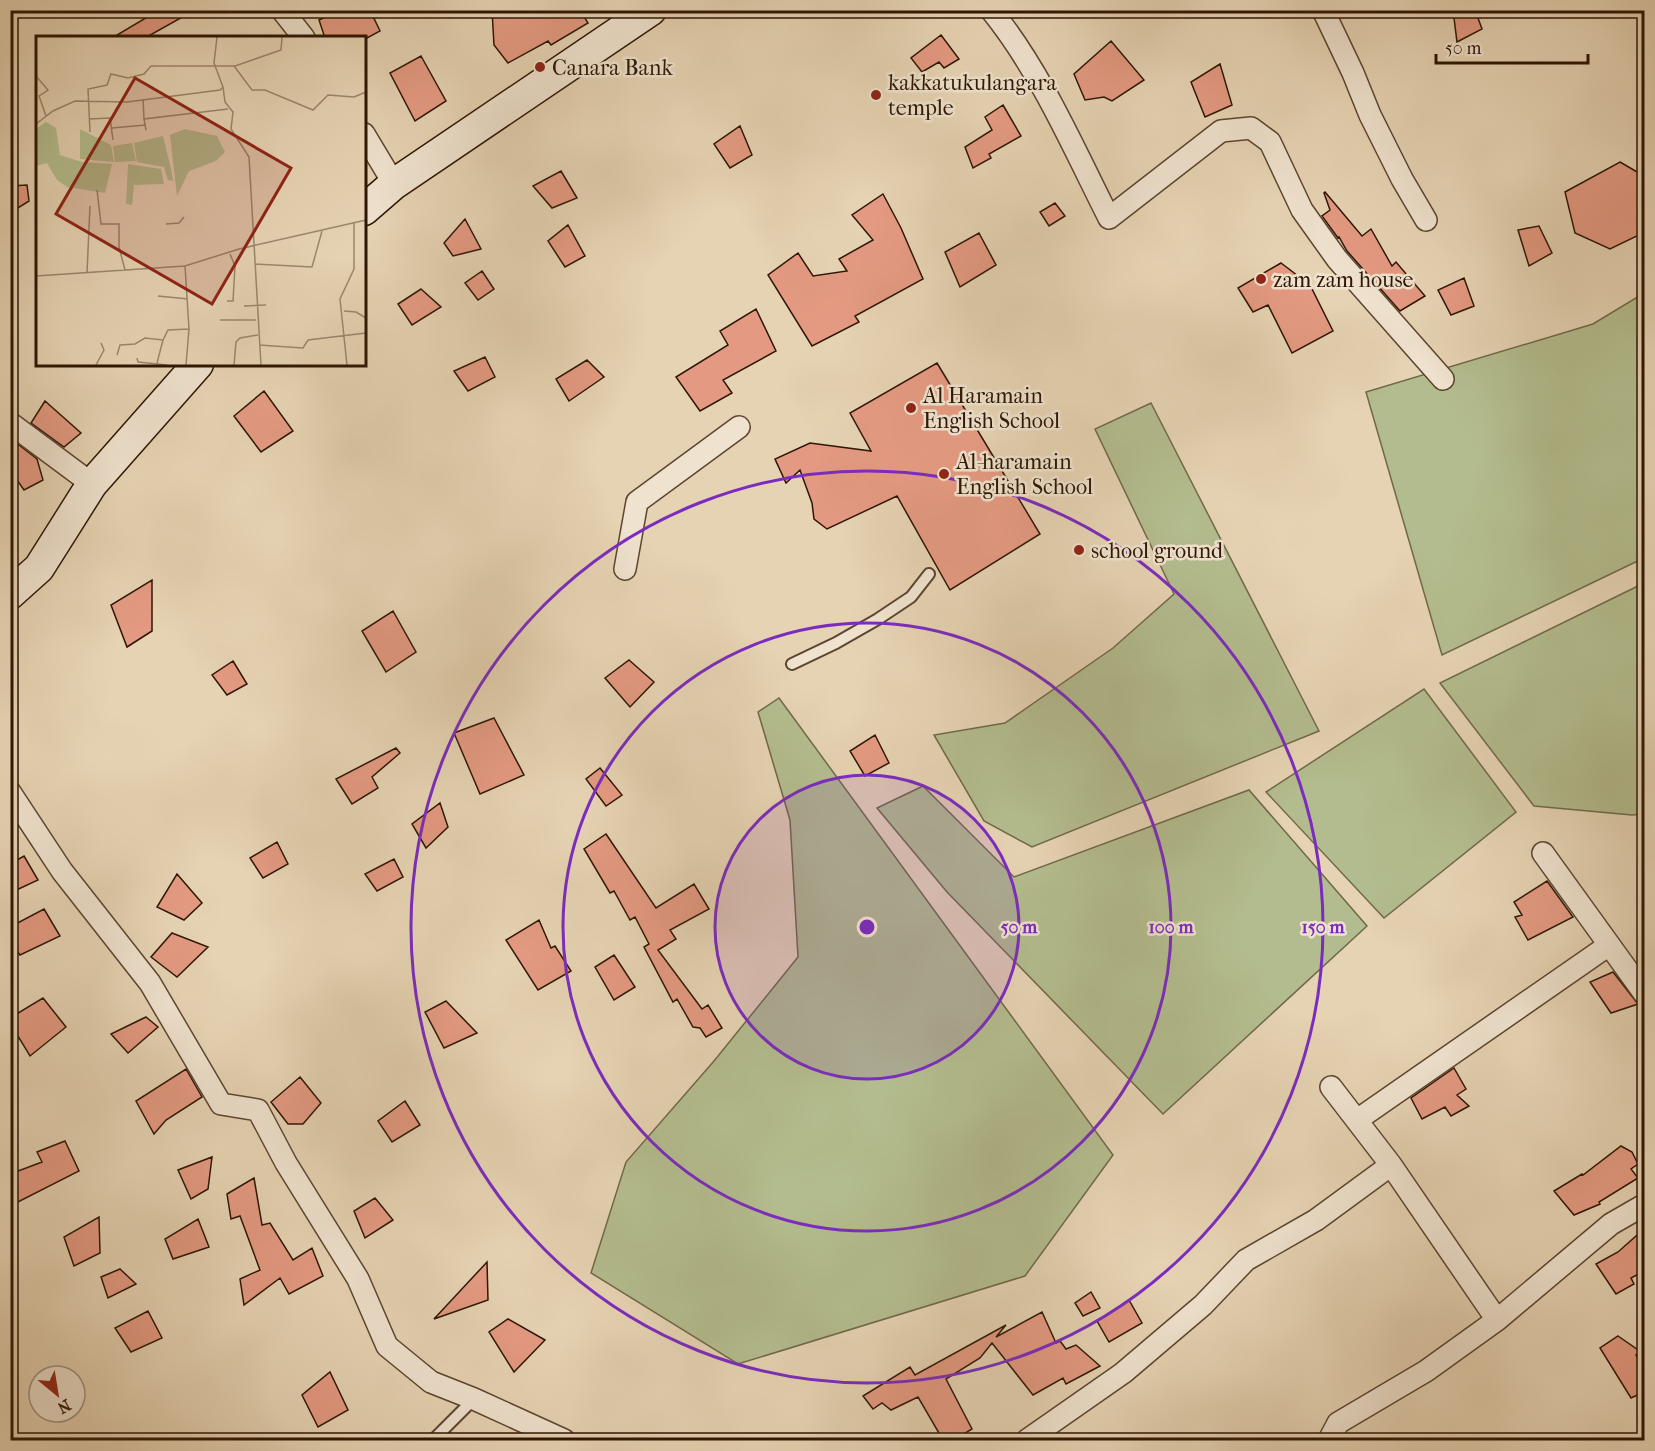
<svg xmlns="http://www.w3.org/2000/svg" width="1655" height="1451" viewBox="0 0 1655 1451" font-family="'IM FELL French Canon',serif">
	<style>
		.green { fill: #b3bc8e; stroke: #706949; stroke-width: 1.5 }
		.building { fill: #e49a82; stroke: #2e1604; stroke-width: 1.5 }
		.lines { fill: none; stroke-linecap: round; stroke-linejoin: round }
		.lane-casing { stroke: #5c4530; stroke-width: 14 }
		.street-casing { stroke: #5c4530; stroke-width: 24 }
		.secondary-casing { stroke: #2e1604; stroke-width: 33 }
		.lane { stroke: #efe2ce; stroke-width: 10 }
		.street { stroke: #efe2ce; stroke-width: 21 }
		.secondary { stroke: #efe2ce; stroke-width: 30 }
		.ring { fill: none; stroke: #7b2cbf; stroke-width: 3 }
		.poi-dot { fill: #8f2418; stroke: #efe2ce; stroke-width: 2 }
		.labels { text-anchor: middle; stroke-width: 5; stroke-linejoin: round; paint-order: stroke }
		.poi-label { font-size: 22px; fill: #2e1604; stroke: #efe2ce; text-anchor: start }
		.inset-road { fill: none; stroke: #9c876d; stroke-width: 1.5 }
		.view { fill: #8f2418; fill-opacity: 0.15; stroke: #8f2418; stroke-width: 3 }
		.inset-edge { fill: none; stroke: #2e1604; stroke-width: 3 }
		.centre { fill: #7b2cbf; stroke: #efe2ce; stroke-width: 3 }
		.ring-label { font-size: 18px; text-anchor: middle; font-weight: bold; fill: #7b2cbf; stroke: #efe2ce; stroke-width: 5; stroke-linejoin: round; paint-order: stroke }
	</style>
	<rect width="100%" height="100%" fill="#e6d3b3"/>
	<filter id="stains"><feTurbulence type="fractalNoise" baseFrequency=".00333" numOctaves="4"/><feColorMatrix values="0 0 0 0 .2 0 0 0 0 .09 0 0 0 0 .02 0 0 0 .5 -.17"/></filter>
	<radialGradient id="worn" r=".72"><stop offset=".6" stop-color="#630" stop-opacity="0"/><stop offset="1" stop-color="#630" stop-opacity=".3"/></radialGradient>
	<path class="green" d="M 1644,293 L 1644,558 L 1442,655 L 1366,392 L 1593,324 Z
		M 1151,403 L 1319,731 L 1032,847 L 984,821 L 934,735 L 1005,723 L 1113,648 L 1174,594 L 1095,429 Z
		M 1644,583 L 1644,814 L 1632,815 L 1534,806 L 1440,683 Z
		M 1424,689 L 1516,812 L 1384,918 L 1266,792 Z
		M 779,698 L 1113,1155 L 1025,1276 L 738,1364 L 591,1273 L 626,1162 L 714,1061 L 798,957 L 790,820 L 758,712 Z
		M 923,786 L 1014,877 L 1249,790 L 1367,926 L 1163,1114 L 947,892 L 877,808 Z"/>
	<path class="building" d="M 159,10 L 195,10 L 145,38 L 112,38 Z
		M 340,10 L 370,10 L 380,31 L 367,38 L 325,38 L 319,20 Z
		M 492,10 L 580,10 L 588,23 L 551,45 L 548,41 L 508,63 L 494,45 Z
		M 1453,10 L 1475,10 L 1482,29 L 1457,42 Z
		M 941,35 L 959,59 L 944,68 L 939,62 L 922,72 L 911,58 Z
		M 1111,41 L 1144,80 L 1112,101 L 1104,97 L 1085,100 L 1074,74 Z
		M 421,56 L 446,101 L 415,121 L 390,73 Z
		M 1220,64 L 1232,105 L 1205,117 L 1191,82 Z
		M 1003,105 L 1021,136 L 989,154 L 991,158 L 973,168 L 965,147 L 992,130 L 985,117 Z
		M 740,126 L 752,155 L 730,168 L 714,144 Z
		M 1620,162 L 1644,176 L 1644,226 L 1641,234 L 1610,249 L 1575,233 L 1565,192 Z
		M 561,171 L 577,198 L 552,208 L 533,186 Z
		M 27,185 L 29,201 L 10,213 L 10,186 Z
		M 1325,192 L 1362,236 L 1371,229 L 1392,266 L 1396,262 L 1425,296 L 1400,311 L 1347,251 L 1339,237 L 1338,238 L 1322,216 L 1330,210 L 1324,193 Z
		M 883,194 L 901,228 L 923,279 L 855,316 L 859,322 L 812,346 L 768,275 L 798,253 L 813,276 L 847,271 L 839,259 L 873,240 L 852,215 Z
		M 1055,203 L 1065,216 L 1049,226 L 1040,212 Z
		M 465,219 L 481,249 L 453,256 L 444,243 Z
		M 568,225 L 585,256 L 565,267 L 548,241 Z
		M 1539,226 L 1552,253 L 1529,266 L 1518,230 Z
		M 979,233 L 996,265 L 960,287 L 945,252 Z
		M 1281,263 L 1310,285 L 1333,331 L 1292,353 L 1268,305 L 1253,312 L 1238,288 Z
		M 482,271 L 494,289 L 478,300 L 465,283 Z
		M 1464,278 L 1474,306 L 1451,315 L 1438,290 Z
		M 421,289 L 441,307 L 412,325 L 398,304 Z
		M 756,309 L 776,351 L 723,380 L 732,393 L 700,411 L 676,377 L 728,345 L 720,331 Z
		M 485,357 L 495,377 L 468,391 L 454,371 Z
		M 587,360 L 604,377 L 569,401 L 556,379 Z
		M 937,363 L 1040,534 L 950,590 L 897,496 L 827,529 L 814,519 L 812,503 L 800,470 L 786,483 L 775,459 L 810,443 L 871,451 L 850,413 Z
		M 264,391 L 293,431 L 261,452 L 234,416 Z
		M 45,401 L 81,433 L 64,447 L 31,423 Z
		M 19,445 L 37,459 L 43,480 L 24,490 L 10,470 L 10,452 Z
		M 152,580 L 152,631 L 127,647 L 111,605 Z
		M 393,611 L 416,652 L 386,672 L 362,631 Z
		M 629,660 L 654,682 L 630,707 L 605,678 Z
		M 233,661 L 247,684 L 227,695 L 212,675 Z
		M 494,718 L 524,775 L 480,794 L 454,733 Z
		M 875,735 L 889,763 L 865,776 L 850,751 Z
		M 396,748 L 400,753 L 372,777 L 378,788 L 352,804 L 336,779 Z
		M 600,768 L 622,795 L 606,806 L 586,779 Z
		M 440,803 L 448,827 L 426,848 L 412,824 Z
		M 606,834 L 656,908 L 694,884 L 709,909 L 670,930 L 676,939 L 658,950 L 702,1009 L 708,1005 L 722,1028 L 706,1037 L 700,1028 L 693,1027 L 677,999 L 673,1002 L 644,947 L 649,944 L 635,917 L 630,920 L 614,891 L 610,893 L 584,849 Z
		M 277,842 L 288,864 L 263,878 L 250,858 Z
		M 24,856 L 38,880 L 10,893 L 10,864 Z
		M 394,859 L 403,877 L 377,891 L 365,874 Z
		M 177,874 L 202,903 L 184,920 L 157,907 Z
		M 1547,881 L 1573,917 L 1528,940 L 1515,917 L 1522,915 L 1514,902 Z
		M 44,909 L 60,936 L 20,955 L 10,941 L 10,927 Z
		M 539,920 L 551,948 L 555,946 L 571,971 L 538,990 L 506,940 Z
		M 172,933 L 208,947 L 177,977 L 151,957 Z
		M 614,955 L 635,987 L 614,1000 L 595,967 Z
		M 1613,972 L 1638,1004 L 1611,1013 L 1590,982 Z
		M 43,998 L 66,1027 L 30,1056 L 10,1023 L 10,1018 Z
		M 446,1001 L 477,1033 L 444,1048 L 425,1012 Z
		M 146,1017 L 158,1027 L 128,1053 L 111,1034 Z
		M 1454,1068 L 1466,1089 L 1457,1095 L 1469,1106 L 1451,1116 L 1445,1107 L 1422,1119 L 1411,1098 Z
		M 186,1069 L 202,1097 L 166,1120 L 154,1134 L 136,1101 Z
		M 300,1077 L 321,1103 L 303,1124 L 288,1124 L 271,1102 Z
		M 405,1101 L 420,1125 L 392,1142 L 378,1121 Z
		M 65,1141 L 79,1171 L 10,1206 L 10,1174 L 42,1162 L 37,1152 Z
		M 1621,1146 L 1632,1152 L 1638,1164 L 1631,1169 L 1638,1178 L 1599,1202 L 1600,1204 L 1574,1215 L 1554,1191 L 1582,1174 L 1583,1175 Z
		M 212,1157 L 208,1189 L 191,1199 L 178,1170 Z
		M 254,1178 L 262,1225 L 270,1223 L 293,1260 L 312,1248 L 323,1276 L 289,1294 L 280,1278 L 244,1305 L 240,1279 L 260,1270 L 240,1216 L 231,1219 L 227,1194 Z
		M 375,1198 L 393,1220 L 365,1238 L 354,1211 Z
		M 99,1217 L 100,1253 L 74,1266 L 64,1237 Z
		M 198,1219 L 209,1247 L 173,1259 L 165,1239 Z
		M 1644,1229 L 1644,1271 L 1631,1278 L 1634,1284 L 1616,1294 L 1596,1264 L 1618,1252 Z
		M 487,1262 L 488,1300 L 434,1319 Z
		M 120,1269 L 136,1284 L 108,1298 L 101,1277 Z
		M 1091,1292 L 1100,1308 L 1083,1316 L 1075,1303 Z
		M 1129,1300 L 1142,1323 L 1109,1342 L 1097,1321 Z
		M 148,1311 L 162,1338 L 131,1352 L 115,1328 Z
		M 1042,1312 L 1056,1343 L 1060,1341 L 1066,1349 L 1076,1345 L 1100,1366 L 1066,1384 L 1063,1378 L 1033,1395 L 992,1343 L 980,1358 L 946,1379 L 972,1429 L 954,1440 L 943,1440 L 918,1397 L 891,1410 L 882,1403 L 873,1409 L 863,1396 L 910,1367 L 915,1375 L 1006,1325 L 996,1337 Z
		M 508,1319 L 545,1340 L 514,1372 L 489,1332 Z
		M 1618,1336 L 1641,1352 L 1636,1355 L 1644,1371 L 1644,1392 L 1631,1398 L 1600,1348 Z
		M 330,1372 L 348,1410 L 318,1427 L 302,1395 Z"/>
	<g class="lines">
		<g class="lane-casing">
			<path id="lane" d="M 792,664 L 836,643 L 878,619 L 911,597 L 929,574
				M 433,1440 L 474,1399"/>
		</g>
		<g class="street-casing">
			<path id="street" d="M 282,10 L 304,38
				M 991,10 C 1041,72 1073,147 1109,218 L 1221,131 L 1251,128 L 1270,142 L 1302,210 L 1337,259 L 1443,379
				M 1323,10 L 1353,73 L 1370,115 L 1402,179 L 1426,220
				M 364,134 L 394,184
				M 10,423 L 92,484
				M 625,569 L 637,502 L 739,427
				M 10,792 L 62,871 L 150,983 L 221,1104 L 258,1110 L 286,1163 L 358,1279 L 387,1346 L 431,1382 L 474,1399 L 564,1440
				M 1543,853 L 1644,993
				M 1357,1120 L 1609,945
				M 1391,1165 L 1497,1320
				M 1027,1440 L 1123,1373 L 1203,1305 L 1246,1260 L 1316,1220 L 1391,1165 L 1331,1087
				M 1329,1440 L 1338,1423 L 1426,1371 L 1497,1320 L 1611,1224 L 1644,1205"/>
		</g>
		<g class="secondary-casing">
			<path id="secondary" d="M 364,210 L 394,184 L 651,10
				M 10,594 L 39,568 L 92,484 L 198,364"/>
		</g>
		<use href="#lane" class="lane"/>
		<use href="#street" class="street"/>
		<use href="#secondary" class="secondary"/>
	</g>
	<circle cx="867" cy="927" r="152" fill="#7b2cbf" fill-opacity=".12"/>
	<g class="ring">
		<circle cx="867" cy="927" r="152"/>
		<circle cx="867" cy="927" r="304"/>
		<circle cx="867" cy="927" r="456"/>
	</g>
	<g class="poi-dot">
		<circle cx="540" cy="67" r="6"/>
		<circle cx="876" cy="95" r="6"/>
		<circle cx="1261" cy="279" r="6"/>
		<circle cx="911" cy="408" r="6"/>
		<circle cx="944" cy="474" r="6"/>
		<circle cx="1079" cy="550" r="6"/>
	</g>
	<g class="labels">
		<g class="poi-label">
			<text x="552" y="75">Canara Bank</text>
			<text x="888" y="90">kakkatukulangara<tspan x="888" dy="25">temple</tspan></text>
			<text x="1273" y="287">zam zam house</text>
			<text x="923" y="403">Al Haramain<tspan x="923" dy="25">English School</tspan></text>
			<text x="956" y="469">Al-haramain<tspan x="956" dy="25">English School</tspan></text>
			<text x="1091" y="558">school ground</text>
		</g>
	</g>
	<g transform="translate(36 36)">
		<rect width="330" height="330" fill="#e6d3b3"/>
		<path d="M 10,86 L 20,92 L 24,119 L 46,126 L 76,128 L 69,157 L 31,151 L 21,144 L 11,127 L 0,130 L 0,93 ZM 44,93 L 75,109 L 78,126 L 44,123 ZM 149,93 L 181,100 L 189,116 L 180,125 L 153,135 L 141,160 L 134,99 ZM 127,100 L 135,133 L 137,145 L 132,144 L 128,131 L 101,126 L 98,107 ZM 96,107 L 100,125 L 79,126 L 77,110 ZM 92,128 L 125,133 L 128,148 L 98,149 L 96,169 L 90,168 Z" fill="#b3bc8e"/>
		<path class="inset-road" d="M 199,30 L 245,14 L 246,1M 0,40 L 12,54 L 3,60 L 10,80M 187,51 L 189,66 L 197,76 L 195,93 L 213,121 L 225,329M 107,63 L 108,83M 53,83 L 74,82 L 77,104M 0,88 L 17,75 L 39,65 L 91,66 L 184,54 L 187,51 L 178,27 L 181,1M 76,92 L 109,89M 110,94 L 108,83 L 192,73M 54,96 L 52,53 L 71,49 L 75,38 L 92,42 L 108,38 L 115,30 L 198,30 L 216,54 L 229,54 L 277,74 L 292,59 L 318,61 L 330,56M 61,154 L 65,188 L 83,188 L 83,211 L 89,234M 130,188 L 143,187 L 148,181M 219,228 L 276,231 L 286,195M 149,230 L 153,293 L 150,329M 51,237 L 54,170M 0,240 L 149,230 L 203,213 L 330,184M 122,260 L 152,263M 191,265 L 197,265 L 199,230 L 194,218M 208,270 L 230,269M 308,275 L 320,276 L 330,282M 184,284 L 220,284M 223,309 L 267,312 L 272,304 L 330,297M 81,319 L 84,309 L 99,308 L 109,302 L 127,304 L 132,294 L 153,293M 101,322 L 102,326 L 131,329M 121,327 L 127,304M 60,329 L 68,314 L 65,307M 198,329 L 200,306 L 204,302 L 222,299M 311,329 L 304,263 L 318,233 L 318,187"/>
		<path class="view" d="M 99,42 L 255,132 L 176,268 L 20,178 Z"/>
		<rect width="330" height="330" class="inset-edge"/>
	</g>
	<circle cx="867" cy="927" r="9" class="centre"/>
	<g class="ring-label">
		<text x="1019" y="933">50 m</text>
		<text x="1171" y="933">100 m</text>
		<text x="1323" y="933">150 m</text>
	</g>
	<rect width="1655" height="1451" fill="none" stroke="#e6d3b3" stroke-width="36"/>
	<rect x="12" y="12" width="1631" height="1427" fill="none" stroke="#2e1604" stroke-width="3"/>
	<rect x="18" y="18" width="1619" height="1415" fill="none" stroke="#2e1604" stroke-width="1.5"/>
	<g transform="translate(57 1394) rotate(150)"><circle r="28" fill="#efe2ce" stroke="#a2907d" stroke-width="1.5"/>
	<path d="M0-4.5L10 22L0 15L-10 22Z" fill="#8f2418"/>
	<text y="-9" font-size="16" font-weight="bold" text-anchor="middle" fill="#2e1604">N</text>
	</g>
	<path d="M1436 54v9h152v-9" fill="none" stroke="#2e1604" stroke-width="3"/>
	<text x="1445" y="54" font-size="18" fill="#2e1604" stroke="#efe2ce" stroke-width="4.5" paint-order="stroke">50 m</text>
	<rect width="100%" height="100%" filter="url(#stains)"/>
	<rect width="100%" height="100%" fill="url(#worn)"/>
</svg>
